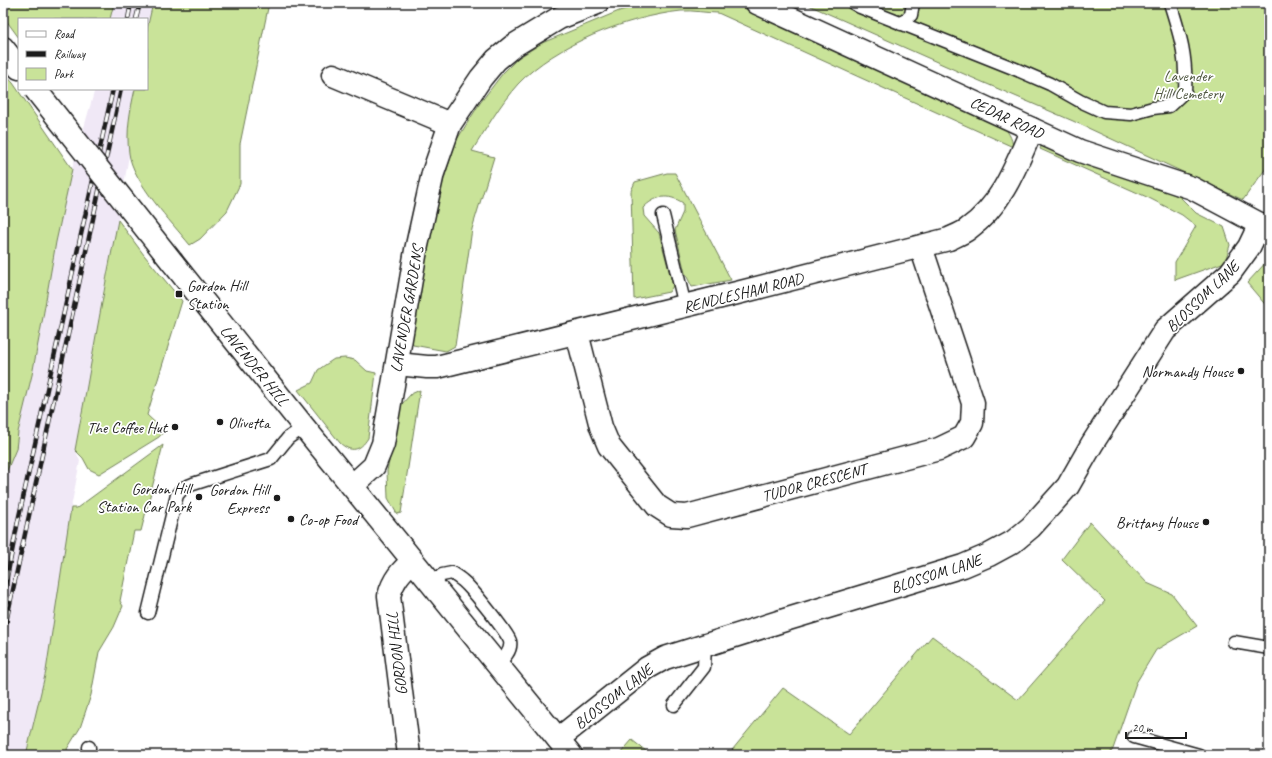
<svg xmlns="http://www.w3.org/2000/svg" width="1272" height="758" viewBox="0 0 1272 758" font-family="Caveat,sans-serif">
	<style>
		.built { fill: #f0e8f6 }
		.green { fill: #c9e399; stroke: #72805a }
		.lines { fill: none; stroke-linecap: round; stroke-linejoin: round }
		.service-casing { stroke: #1c1c1c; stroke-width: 15 }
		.minor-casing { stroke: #1c1c1c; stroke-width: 25 }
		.tertiary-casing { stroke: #1c1c1c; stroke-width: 25 }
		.service { stroke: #fff; stroke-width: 12 }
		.minor { stroke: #fff; stroke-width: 22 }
		.tertiary { stroke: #fff; stroke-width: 22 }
		.rail-casing { stroke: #1c1c1c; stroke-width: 4.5 }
		.rail { stroke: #fff; stroke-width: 3; stroke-dasharray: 9; stroke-linecap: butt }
		.tertiary-bridge-casing { stroke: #1c1c1c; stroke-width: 25; stroke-linecap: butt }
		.tertiary-bridge { stroke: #fff; stroke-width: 22 }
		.poi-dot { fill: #1c1c1c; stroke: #fff; stroke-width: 1.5 }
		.labels { text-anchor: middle; stroke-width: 3.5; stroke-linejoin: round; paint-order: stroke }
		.park-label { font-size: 16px; fill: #505842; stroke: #fff }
		.street-label { font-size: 16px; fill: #1c1c1c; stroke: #fff }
		.poi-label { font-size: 16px; fill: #1c1c1c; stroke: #fff; text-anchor: end }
	</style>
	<rect width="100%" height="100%" fill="#fff"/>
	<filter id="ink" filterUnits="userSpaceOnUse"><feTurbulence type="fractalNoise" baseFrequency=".025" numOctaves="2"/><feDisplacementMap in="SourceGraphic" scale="8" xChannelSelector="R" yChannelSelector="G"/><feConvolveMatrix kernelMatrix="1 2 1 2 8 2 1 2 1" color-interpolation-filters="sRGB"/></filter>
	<g filter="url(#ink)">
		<path class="built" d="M 114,3 L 153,3 L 147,29 L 147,19 L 110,19 Z
			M 95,89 L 135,89 L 128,124 L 129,155 L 118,220 L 103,292 L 87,388 L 75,449 L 80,461 L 71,508 L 46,671 L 26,755 L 3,755 L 3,480 L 16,449 L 18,432 L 32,375 L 43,317 L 56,242 L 72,169 Z"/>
		<path class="green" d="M 3,3 L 114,3 L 110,19 L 19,19 L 19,38 L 3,16 Z
			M 153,3 L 269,3 L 240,144 L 240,184 L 227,211 L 200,239 L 190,245 C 172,223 132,181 129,153 C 126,131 130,111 135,89 L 147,89 L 147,29 Z
			M 646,3 L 733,3 L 910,85 L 1002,124 C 1008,132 1012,137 1013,147 L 718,13 C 706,13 693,10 681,11 C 627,17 556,44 518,84 C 500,104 486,129 472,151 L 494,157 L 472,229 L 455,346 L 446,351 L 413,345 L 409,337 L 440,191 L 456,141 L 480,103 L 503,73 L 518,58 L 542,43 L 619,11 Z
			M 804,3 L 1269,3 L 1269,164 L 1243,200 L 1073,121 L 973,78 Z
			M 3,72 L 13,83 L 72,169 L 56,242 L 43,317 L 32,375 L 18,432 L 16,449 L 3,480 Z
			M 1045,138 L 1180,197 L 1196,213 L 1224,227 L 1230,245 L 1225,262 L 1175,280 L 1175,262 L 1196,226 L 1182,215 L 1149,198 L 1040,149 Z
			M 667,173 L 675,173 L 731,280 L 692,287 L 685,273 L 675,230 L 683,212 L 683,203 C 668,193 655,196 643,208 L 644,216 L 659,233 L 673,286 L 669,292 L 634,299 L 631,191 L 635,182 Z
			M 118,220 L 144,255 L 182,301 L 147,415 L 164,431 L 159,437 L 99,474 L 89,469 L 83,458 L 75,450 C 90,373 102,296 118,220 Z
			M 1269,259 L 1269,309 L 1247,283 Z
			M 345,358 L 355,360 L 367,371 L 376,373 L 368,438 C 360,451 351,453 340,443 L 298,390 L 312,383 L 318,370 L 325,365 L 334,359 Z
			M 420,390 L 401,513 L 397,514 L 388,498 L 387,471 L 401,405 L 411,394 Z
			M 163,445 L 141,531 L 134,531 L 120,601 L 123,606 L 114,627 L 99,652 L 91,695 L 80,728 L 67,749 L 70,755 L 26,755 L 46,671 L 71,508 L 77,508 Z
			M 1090,522 L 1147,583 L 1172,594 L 1197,626 L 1156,650 L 1136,683 L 1113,749 L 1109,755 L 728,755 L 783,688 L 849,734 L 932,636 L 1018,700 L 1105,601 L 1062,559 Z
			M 632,740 L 651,755 L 619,755 Z"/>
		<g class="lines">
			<g class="service-casing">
				<path id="service" d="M 853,3 L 860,7 L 1013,68 L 1050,84 L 1080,101 L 1104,112 L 1131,114 L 1153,108 L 1169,106 L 1185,91 C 1187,56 1180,35 1170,3
					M 901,24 L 911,15 L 913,3
					M 663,215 L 685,306
					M 431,583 L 442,575 L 452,573 C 456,576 461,579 464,582 C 472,589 507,632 510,641 C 512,651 504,658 497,664
					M 148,613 L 177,495 L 183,488 L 193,484 L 271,459 L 288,438 L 304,427
					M 1234,642 L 1269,648
					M 674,705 L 704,667 L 705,645
					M 1134,737 L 1199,755
					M 89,747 L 89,755"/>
			</g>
			<g class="minor-casing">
				<path id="minor" d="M 333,75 L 450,124
					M 577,333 L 601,427 L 609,446 L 657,506 L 671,515 L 687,516 L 939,449 L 964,437 L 972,423 L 973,403 L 921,247
					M 397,364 L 427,367 L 437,367 L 741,292 L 949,239 C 955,236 963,233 968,229 C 1002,205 1016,166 1032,129
					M 558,739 L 647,668 L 665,658 L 788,619 L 963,566 L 989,555 L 1013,542 L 1031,527 L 1068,486 L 1092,444 L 1165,330 L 1230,273 L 1249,247 L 1260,224"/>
			</g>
			<g class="tertiary-casing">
				<path id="tertiary" d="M 757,3 L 1080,151 L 1192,188 L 1269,229
					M 3,48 L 19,68
					M 173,263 L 304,427 L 571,755
					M 352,486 L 374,466 L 383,444 L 416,250 L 433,173 L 450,124 L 481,78 L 496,60 L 513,46 L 559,18 L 597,3
					M 409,755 L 389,596 C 393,580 401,571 413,561"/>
			</g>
			<use href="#service" class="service"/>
			<use href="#minor" class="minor"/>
			<use href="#tertiary" class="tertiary"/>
			<g class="rail-casing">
				<path id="rail" d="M 128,19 L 131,3
					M 136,19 L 140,3
					M 3,597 L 18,521 L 113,89
					M 3,636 L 121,89"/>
			</g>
			<use href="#rail" class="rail"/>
			<g class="tertiary-bridge-casing">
				<path id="tertiary-bridge" d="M 35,89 L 173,263"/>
			</g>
			<use href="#tertiary-bridge" class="tertiary-bridge"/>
		</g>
	</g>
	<g class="poi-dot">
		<rect x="175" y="290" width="8" height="8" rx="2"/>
		<circle cx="1241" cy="371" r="4"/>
		<circle cx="220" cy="422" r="4"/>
		<circle cx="175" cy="427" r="4"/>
		<circle cx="199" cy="497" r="4"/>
		<circle cx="277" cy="498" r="4"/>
		<circle cx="291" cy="519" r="4"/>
		<circle cx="1206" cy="522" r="4"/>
	</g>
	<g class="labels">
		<g class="park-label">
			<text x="1188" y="81">Lavender<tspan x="1188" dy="18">Hill Cemetery</tspan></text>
		</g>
		<g class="street-label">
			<text transform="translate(1007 117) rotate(25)" y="6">CEDAR ROAD</text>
			<text transform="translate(743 292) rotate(-14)" y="6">RENDLESHAM ROAD</text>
			<text transform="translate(1202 296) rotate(-44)" y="6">BLOSSOM LANE</text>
			<text transform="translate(406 309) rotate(-80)" y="6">LAVENDER GARDENS</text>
			<text transform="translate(255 365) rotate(51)" y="6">LAVENDER HILL</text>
			<text transform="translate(814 482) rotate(-15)" y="6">TUDOR CRESCENT</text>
			<text transform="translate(936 573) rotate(-18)" y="6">BLOSSOM LANE</text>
			<text transform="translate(396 654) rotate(-97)" y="6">GORDON HILL</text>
			<text transform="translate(613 696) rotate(-38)" y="6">BLOSSOM LANE</text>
		</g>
		<g class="poi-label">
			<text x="187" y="291" text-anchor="start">Gordon Hill<tspan x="187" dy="18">Station</tspan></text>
			<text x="1233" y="377">Normandy House</text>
			<text x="228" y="428" text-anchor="start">Olivetta</text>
			<text x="167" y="433">The Coffee Hut</text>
			<text x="191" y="494">Gordon Hill<tspan x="191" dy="18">Station Car Park</tspan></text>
			<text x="269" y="495">Gordon Hill<tspan x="269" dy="18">Express</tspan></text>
			<text x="299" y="525" text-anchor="start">Co-op Food</text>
			<text x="1198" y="528">Brittany House</text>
		</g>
	</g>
	<rect width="1272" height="758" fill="none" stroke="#fff" stroke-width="16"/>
	<rect x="8" y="8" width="1256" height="742" fill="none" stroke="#1c1c1c" stroke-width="1.5" filter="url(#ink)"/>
	<rect x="18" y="18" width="130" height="72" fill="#ffffff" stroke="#a4a4a4"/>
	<rect x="26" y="31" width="20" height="6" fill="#ffffff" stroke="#a4a4a4"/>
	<text x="54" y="38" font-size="12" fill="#1c1c1c">Road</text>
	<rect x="26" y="51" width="20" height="6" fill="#1c1c1c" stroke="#a4a4a4"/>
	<text x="54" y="58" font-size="12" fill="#1c1c1c">Railway</text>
	<rect x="26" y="68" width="20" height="12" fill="#c9e399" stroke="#a4a4a4"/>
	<text x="54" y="78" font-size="12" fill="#1c1c1c">Park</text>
	<path d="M1126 732v6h60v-6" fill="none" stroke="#1c1c1c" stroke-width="2"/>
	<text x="1132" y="732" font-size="12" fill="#1c1c1c" stroke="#ffffff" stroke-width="3" paint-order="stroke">20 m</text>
</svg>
